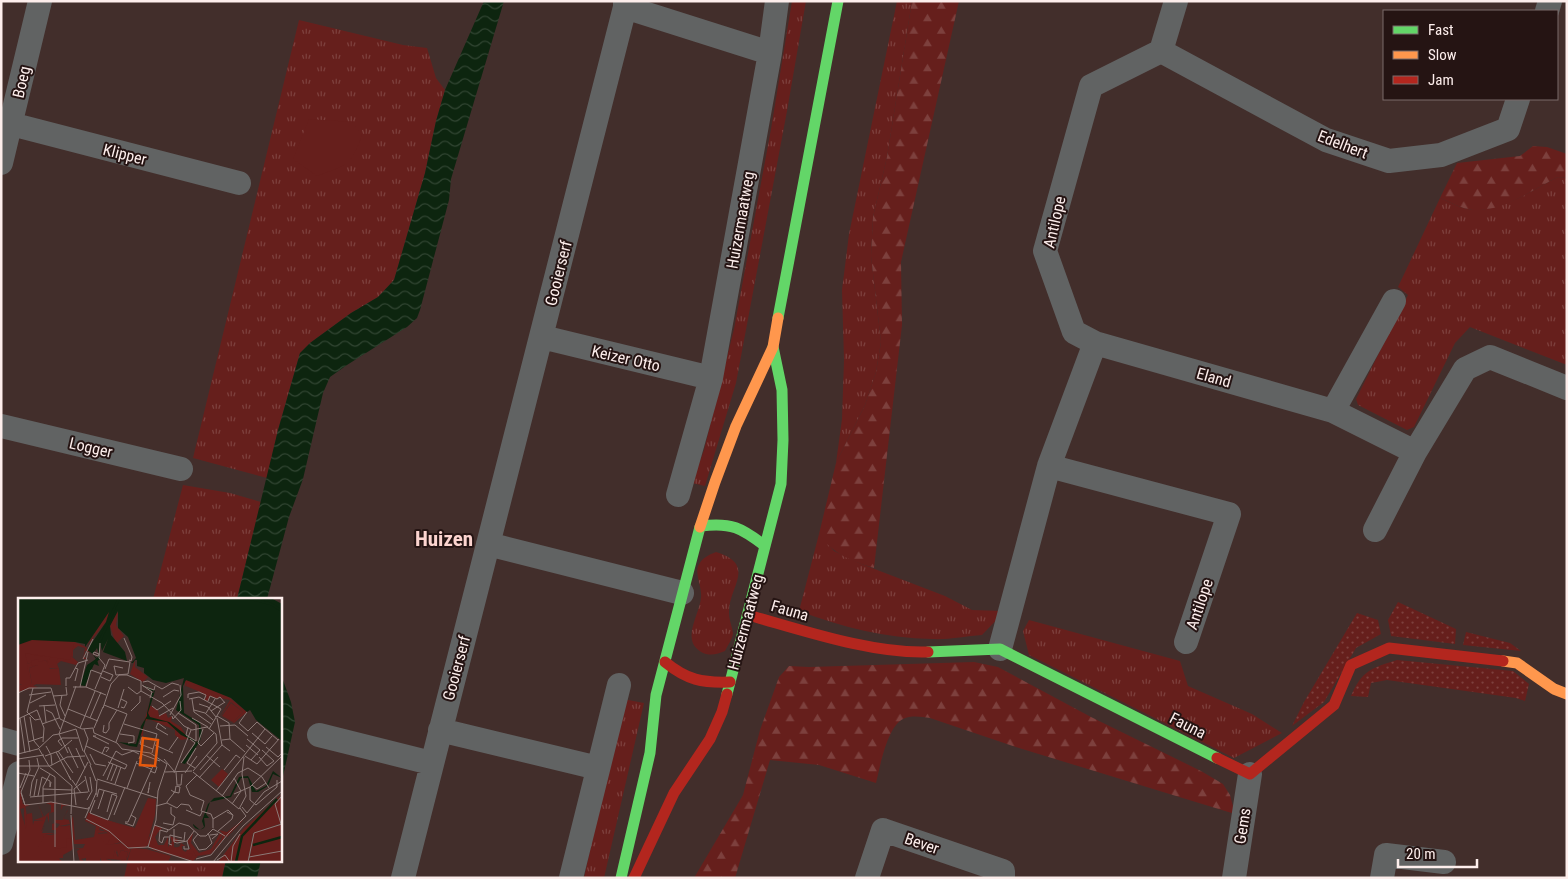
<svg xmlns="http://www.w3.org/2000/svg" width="1568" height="879" viewBox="0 0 1568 879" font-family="'Roboto Condensed',sans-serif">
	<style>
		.grass { fill: url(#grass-tufts) }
		.forest { fill: url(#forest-firs) }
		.park { fill: #661f1c }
		.garden { fill: url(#garden-dots) }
		.water { fill: url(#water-waves) }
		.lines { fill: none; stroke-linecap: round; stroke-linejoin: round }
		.street { stroke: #616363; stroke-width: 24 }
		.fast { stroke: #63d668; stroke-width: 11 }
		.slow { stroke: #ff974d; stroke-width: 11 }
		.jam { stroke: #b3261e; stroke-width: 11 }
		.labels { text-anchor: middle; stroke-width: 4; stroke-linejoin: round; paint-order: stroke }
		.street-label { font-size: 16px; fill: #fdeeec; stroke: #251413 }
		.district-label { font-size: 21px; font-weight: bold; fill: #fcd4cf; stroke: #251413 }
		.inset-river { fill: none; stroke: #0d250f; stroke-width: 2.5 }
		.inset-road { fill: none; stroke: #8d7b78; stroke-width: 1 }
		.view { fill: #e8590c; fill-opacity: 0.15; stroke: #e8590c; stroke-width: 2.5 }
		.inset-edge { fill: none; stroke: #fdeeec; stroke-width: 2.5 }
	</style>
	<defs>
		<pattern id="grass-tufts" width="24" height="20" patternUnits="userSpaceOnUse" patternTransform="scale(1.25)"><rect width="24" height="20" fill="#661f1c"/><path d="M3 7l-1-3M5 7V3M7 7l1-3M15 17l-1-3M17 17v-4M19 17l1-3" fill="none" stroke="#7d403d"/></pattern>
		<pattern id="forest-firs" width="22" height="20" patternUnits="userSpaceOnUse" patternTransform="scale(1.25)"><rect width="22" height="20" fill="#661f1c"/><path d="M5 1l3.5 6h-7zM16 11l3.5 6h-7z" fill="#7d403d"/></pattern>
		<pattern id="garden-dots" width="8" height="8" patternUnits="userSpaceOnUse" patternTransform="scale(1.25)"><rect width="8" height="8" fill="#661f1c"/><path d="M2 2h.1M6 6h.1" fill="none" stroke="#7d403d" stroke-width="1.8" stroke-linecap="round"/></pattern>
		<pattern id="water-waves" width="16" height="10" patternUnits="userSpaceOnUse" patternTransform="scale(1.25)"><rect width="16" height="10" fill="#0d250f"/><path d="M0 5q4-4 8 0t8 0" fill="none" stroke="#314532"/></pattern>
	</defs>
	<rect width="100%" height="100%" fill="#422e2b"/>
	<path class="grass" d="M 792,1 L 806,1 L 787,111 L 736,383 L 705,486 L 692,483 L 704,450 L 734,329 L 771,129 Z
		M 897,1 L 912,1 L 887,157 L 873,217 L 871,256 L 881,342 L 876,372 L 865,405 L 836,463 L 842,419 L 844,360 L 842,290 L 849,234 Z
		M 299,20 L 403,45 L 427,48 L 436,78 L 445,90 L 436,121 L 425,173 L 394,280 L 378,297 L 351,313 L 310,343 L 300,353 L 278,430 L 267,478 L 193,458 Z
		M 1558,177 L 1567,178 L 1567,365 L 1470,327 L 1455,343 L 1414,427 L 1407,430 L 1358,405 L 1356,399 L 1408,295 L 1398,287 L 1440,198 C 1450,202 1462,209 1473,210 C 1503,211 1532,190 1558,177 Z
		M 183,485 L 230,493 L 261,502 L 237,599 L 153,599 Z
		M 819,534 L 834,551 L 859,563 L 945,596 L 972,610 L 1005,611 L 982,635 C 966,636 948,640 932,639 C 885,638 842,627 799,611 Z
		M 716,552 C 758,565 728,587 729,613 C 729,620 732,626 733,633 C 733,638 728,645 725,651 C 718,654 711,656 703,653 C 679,641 700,615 701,597 C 702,587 695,575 698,566 C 702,558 708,555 716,552 Z
		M 1029,620 L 1180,661 L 1188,686 L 1252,714 L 1282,733 L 1234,758 L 1029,655 L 1023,631 Z
		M 623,699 L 644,703 L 604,878 L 584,878 Z
		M 128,860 L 226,860 L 222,878 L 124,878 Z"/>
	<path class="forest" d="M 912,1 L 959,1 L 901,262 L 902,325 L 874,568 C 853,562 831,553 819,534 L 836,463 L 865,405 L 876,372 L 881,342 L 871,256 L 873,217 L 887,157 Z
		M 1533,146 L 1547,147 L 1567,154 L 1567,178 L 1558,177 C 1532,190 1503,212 1473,210 C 1462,209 1450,202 1440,198 L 1457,163 L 1520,156 Z
		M 974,662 L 998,667 L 1091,717 L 1201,771 L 1223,784 L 1230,795 L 1235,814 L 1019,748 L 930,718 C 921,717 912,715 903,719 C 887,727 880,767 876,783 L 819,765 L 770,760 L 735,878 L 694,878 L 743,795 L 760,730 L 779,677 L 789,666 L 809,667 Z"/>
	<path class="park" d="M 309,119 L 352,122 L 362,135 C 351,166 347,165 317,176 L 293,159 Z"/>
	<path class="garden" d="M 1398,602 L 1456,629 L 1455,644 L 1391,636 L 1388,620 Z
		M 1357,613 L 1378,620 L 1381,634 L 1356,648 L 1324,702 L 1292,726 L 1304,702 Z
		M 1466,632 L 1510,643 L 1521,651 L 1463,645 Z
		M 1397,660 L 1513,671 L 1529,684 L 1525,701 L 1516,698 L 1387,680 L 1371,683 L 1368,697 L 1351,696 C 1362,670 1372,668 1397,660 Z"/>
	<path class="water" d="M 484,1 L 504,1 L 451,179 L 449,200 L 420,310 L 417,318 L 407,327 L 347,365 L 330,377 L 323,393 L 303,479 L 289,517 L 267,599 L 237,599 L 278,430 L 300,353 L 310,343 L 351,313 L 378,297 L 394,280 L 425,173 L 436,121 L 445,90 Z
		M 280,672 L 291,702 L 295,722 L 280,790 Z
		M 226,860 L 261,860 L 257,878 L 222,878 Z"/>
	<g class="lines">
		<path class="street" d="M 625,7 L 770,53
			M 1547,11 L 1550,1
			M 1161,51 L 1326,140 L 1389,161 L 1441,155 L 1508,129 L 1518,99
			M 11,124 L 239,183
			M 1,163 L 40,1
			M 542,337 L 711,378
			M 1095,343 L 1333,411 L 1394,301
			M 1333,411 L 1415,452
			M 1,426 L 181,469
			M 1049,466 L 1229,514 L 1186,642
			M 678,495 L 711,378 L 770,53 L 777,1
			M 1375,530 L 1415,452 L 1465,369 L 1490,357 L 1567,388
			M 488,544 L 682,593
			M 1000,649 L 1049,466 L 1095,343 L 1074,332 L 1045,251 L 1091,86 L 1161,51 L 1176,1
			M 440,730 L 598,768
			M 319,735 L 431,763
			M 1,739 L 19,744
			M 1,843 L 19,773
			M 403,878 L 625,7 L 625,1
			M 571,878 L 619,685
			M 867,878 L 883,830 L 1003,871 L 1003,878
			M 1234,878 L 1250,774
			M 1382,878 L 1386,855 L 1444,862"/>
		<path class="fast" d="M 778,318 L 838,1
			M 701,526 C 731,522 742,528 765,546
			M 928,652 L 1000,649 L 1217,758
			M 727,694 L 781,484 L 783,440 L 782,390 L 773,347
			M 621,878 L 650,753 L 656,695 L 700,527"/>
		<path class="slow" d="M 700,527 L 715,482 L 736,426 L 773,347 L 778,318
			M 1503,661 L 1517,663 L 1554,689 L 1567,694"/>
		<path class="jam" d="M 748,615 C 802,630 872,654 928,652
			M 665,662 C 687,680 702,683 730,682
			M 1217,758 L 1250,774 L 1334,705 L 1351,665 L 1389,648 L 1503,661
			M 634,878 L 674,793 L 710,739 L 722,712 L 727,694"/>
	</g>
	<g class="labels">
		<g class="street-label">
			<text transform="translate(21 82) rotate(-77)" y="6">Boeg</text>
			<text transform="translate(1343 144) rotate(21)" y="6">Edelhert</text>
			<text transform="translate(125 154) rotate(14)" y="6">Klipper</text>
			<text transform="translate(740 220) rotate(-80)" y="6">Huizermaatweg</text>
			<text transform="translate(1054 222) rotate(-77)" y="6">Antilope</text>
			<text transform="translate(558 273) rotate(-76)" y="6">Gooierserf</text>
			<text transform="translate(626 358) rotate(13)" y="6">Keizer Otto</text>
			<text transform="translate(1214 377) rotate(16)" y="6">Eland</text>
			<text transform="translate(91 447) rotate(13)" y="6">Logger</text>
			<text transform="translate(1199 604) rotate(-71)" y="6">Antilope</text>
			<text transform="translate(790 610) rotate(16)" y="6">Fauna</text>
			<text transform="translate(745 622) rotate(-75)" y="6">Huizermaatweg</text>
			<text transform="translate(456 668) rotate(-75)" y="6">Gooierserf</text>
			<text transform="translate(1188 725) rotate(27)" y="6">Fauna</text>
			<text transform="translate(1242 826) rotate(-81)" y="6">Gems</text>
			<text transform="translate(922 843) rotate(19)" y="6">Bever</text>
		</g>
		<g class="district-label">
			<text x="444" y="546">Huizen</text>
		</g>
	</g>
	<g transform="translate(18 598)">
		<rect width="264" height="264" fill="#422e2b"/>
		<path d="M 96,4 L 88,24 L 68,49 L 72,54 L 67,53 L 66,59 L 69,61 L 65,61 L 67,50 L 60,48 L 55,52 L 55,59 L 53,58 L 60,64 L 58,67 L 43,63 L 39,66 L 30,65 L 28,62 L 10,66 L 0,47 L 57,44 L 68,49 ZM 170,82 L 211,99 L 229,114 L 216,125 L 204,119 L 215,124 L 225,114 L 213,104 L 202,119 L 212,102 L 192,98 L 190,103 L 186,102 L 189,99 L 169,85 L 167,89 L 167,83 ZM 264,196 L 257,205 L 264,199 L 264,225 L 235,235 L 230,264 L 200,264 L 226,230 ZM 73,217 L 92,225 L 92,223 L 117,230 L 116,234 L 97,225 L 94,229 L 90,226 L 94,231 L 101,229 L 108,232 L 100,237 L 107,242 L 100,239 L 108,247 L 126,248 L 127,246 L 121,247 L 117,246 L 122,247 L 116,244 L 115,238 L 119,236 L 127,238 L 124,245 L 128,246 L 137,227 L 144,230 L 136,239 L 140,247 L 147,247 L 152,252 L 163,248 L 166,255 L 174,250 L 178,258 L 192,256 L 203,242 L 205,236 L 201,232 L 209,234 L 226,221 L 209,239 L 207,237 L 207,240 L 193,256 L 180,258 L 175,263 L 135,252 L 129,247 L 126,250 L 116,251 L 109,249 L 103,244 L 85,249 L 79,236 L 92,235 L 81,230 L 82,234 L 78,233 L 79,226 L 90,232 L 99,241 L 100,237 L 78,225 L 71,219 ZM 37,225 L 38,230 L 52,227 L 55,251 L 37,251 L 36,243 L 27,244 L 37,242 L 27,238 L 38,236 L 38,232 L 34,232 L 34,226 ZM 264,226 L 264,264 L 231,264 L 236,235 ZM 97,252 L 100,259 L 103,252 L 110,254 L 108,262 L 88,261 L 95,258 Z" fill="#661f1c"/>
		<path d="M 97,14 L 100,15 L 98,27 L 106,38 L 98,46 L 92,28 ZM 0,51 L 33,55 L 52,62 L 41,60 L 38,63 L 43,76 L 41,71 L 30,70 L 28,62 L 21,65 L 24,74 L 21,67 L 11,70 L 14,86 L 20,85 L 15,88 L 20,89 L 0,94 L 5,87 L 0,78 L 5,76 L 0,69 ZM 7,55 L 25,59 L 24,56 L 33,57 L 30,65 L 29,61 L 20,61 L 10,66 ZM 2,190 L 5,207 L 2,210 L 4,233 L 7,231 L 6,215 L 7,207 L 11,230 L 16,227 L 18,233 L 24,233 L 27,226 L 24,235 L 38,235 L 27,237 L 37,237 L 37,251 L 49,249 L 48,241 L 52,240 L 54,252 L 45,257 L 45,260 L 40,260 L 45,264 L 0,264 ZM 71,214 L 79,226 L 79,232 L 91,234 L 80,235 L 88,247 L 92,241 L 89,247 L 103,245 L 113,251 L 108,264 L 97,261 L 108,262 L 110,254 L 103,252 L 100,259 L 99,252 L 97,258 L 97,252 L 95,260 L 88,261 L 97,264 L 84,264 L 82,260 L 82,264 L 68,264 L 68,260 L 63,261 L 67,264 L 62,264 L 59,253 L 62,251 L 56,251 L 65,250 L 67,246 L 56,246 L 53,223 L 55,218 L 57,242 L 76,239 L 78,228 L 67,223 ZM 141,230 L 140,231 L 139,236 L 137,239 L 140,247 L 146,247 L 150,239 L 150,249 L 154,244 L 152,238 L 163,243 L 156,244 L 156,249 L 161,250 L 163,245 L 167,248 L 164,248 L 164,252 L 168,254 L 169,252 L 173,251 L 169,243 L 175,234 L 173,245 L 181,255 L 193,251 L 202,235 L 205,236 L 192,256 L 178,258 L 174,251 L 168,255 L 175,256 L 173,260 L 146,252 L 146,248 L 140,248 L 141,251 L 132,248 L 134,236 L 136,238 L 140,231 L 141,230 L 143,230 Z" fill="#661f1c" fill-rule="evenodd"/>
		<path d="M 0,5 L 64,14 L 52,62 L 7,55 L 13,89 L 0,94 L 0,88 L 4,86 L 0,87 ZM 20,61 L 21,64 L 28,62 L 32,71 L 41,71 L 43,87 L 14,86 L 11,70 L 20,67 L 14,68 L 13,63 ZM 117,62 L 117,69 L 130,79 L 125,84 L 112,76 ZM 170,82 L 176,87 L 202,94 L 203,98 L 199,101 L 192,98 L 187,101 L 189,97 L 168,88 ZM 131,107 L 140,112 L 141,118 L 148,115 L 150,120 L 154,118 L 153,123 L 163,129 L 170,141 L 163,142 L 157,137 L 157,132 L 131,121 L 126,124 L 125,138 L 122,137 ZM 204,171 L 210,176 L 201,189 L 193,182 ZM 130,200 L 138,201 L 137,217 L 128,249 L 109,249 L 69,220 L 71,215 L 116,232 ZM 33,204 L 52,207 L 45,208 L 43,212 L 43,206 L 36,206 L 36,213 L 37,222 L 45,222 L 49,213 L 50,212 L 45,221 L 51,222 L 52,226 L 41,228 L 52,229 L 52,232 L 38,232 L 42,226 L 37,225 L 36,214 L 31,215 L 31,225 L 29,217 L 23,234 L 26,239 L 20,249 L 36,249 L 37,243 L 37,257 L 45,257 L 40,262 L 46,264 L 0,264 L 0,206 L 14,206 L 7,209 L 7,216 L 6,210 L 2,211 L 8,231 L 9,216 L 14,215 L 15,227 L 16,223 L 26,222 L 16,222 L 25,219 L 22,211 L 20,206 L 26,219 L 30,215 L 33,214 L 33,207 L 28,205 ZM 113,251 L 128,251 L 153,258 L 150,264 L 109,264 Z" fill="#661f1c"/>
		<path d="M 213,105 L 225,114 L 215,124 L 204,118 Z" fill="#661f1c"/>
		<path d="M 0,0 L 253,0 L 264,6 L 264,143 L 238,122 L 232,112 L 229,114 L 213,100 L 168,82 L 165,88 L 166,115 L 182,125 L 184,135 L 182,143 L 167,166 L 164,165 L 178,144 L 163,137 L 149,124 L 128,121 L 119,149 L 112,148 L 100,144 L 118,146 L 123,128 L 129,118 L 129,115 L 134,95 L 137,94 L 132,92 L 128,89 L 126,87 L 137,93 L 130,115 L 132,119 L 151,124 L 172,140 L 179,144 L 181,142 L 181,127 L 158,112 L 166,80 L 148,85 L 135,82 L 126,75 L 126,70 L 119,68 L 119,62 L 117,62 L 115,65 L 113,65 L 118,60 L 110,39 L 100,30 L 100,13 L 92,28 L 93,37 L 107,54 L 109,63 L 85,54 L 90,41 L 84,53 L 82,45 L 82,62 L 79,62 L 81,68 L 76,66 L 67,88 L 62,87 L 69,67 L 78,61 L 75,57 L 79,60 L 81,56 L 79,50 L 75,56 L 69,52 L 88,24 L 91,14 L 67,49 L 67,46 L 57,44 L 14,42 L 0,47 ZM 255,173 L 264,180 L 255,176 L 250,188 L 240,194 L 234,194 L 230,180 L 223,180 L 213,199 L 192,204 L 188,216 L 191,220 L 186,220 L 187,228 L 186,230 L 182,232 L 177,230 L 175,227 L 175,226 L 182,232 L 186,229 L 184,223 L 190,206 L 196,200 L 212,198 L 221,179 L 230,178 L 238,193 L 248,188 Z" fill="#0d250f"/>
		<path class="inset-river" d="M 230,0 L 253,6 L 264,13M 81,45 L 101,0M 65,87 L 69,71 L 80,61M 235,247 L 264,239M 218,264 L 224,238 L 259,201"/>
		<path class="inset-road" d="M 106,40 L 114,59 L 113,63 L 111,62M 76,54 L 81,56 L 80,58 L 75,56 ZM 65,61 L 75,41M 57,70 L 60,71 L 57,83M 87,71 L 91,61 L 112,64 L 110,76 L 98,77 L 96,68 L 105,70M 101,77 L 109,77 L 123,83 L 123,93 L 144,105 L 166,128 L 174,132 L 189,129 L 198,136 L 199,145 L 175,173M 83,79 L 92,83 L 95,77 L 85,73M 125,84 L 130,83 L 144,91 L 154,85 L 161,87M 124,87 L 134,94 L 132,100M 48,88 L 48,80 L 52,80 L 60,65 L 70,62M 125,88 L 136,92 L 137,88M 55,89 L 68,89 L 88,97M 62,89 L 70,54M 68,89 L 73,72 L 84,76M 110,89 L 119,96 L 123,93M 15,90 L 9,114 L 17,122 L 22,121M 33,90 L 42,121 L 64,131 L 75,130M 77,91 L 87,67 L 81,60 L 82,45M 0,95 L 11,90 L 33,90M 11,97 L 33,94M 44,97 L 42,107 L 47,118M 35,98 L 49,97 L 48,89M 145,99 L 156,92 L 161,93M 170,100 L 170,96 L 181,94 L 188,97 L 186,102M 171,101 L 181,99 L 203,111 L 191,131M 174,101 L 176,114 L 193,126M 190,103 L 192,98 L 199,101 L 202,99 L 207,105M 12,105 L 28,97M 181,106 L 190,109 L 198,119M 26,107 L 28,124M 86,107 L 109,116M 21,108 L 37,107M 134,108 L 139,112 L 153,103M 103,109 L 106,110 L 109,104 L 103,101M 85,110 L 93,86 L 102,76M 100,110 L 106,91M 50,111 L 80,123M 19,112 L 26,130 L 25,144M 28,112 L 34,115 L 42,131M 176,112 L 187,115 L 195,122M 113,113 L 122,104 L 122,98M 193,113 L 207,104M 229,114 L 221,125 L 230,133 L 237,126M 160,115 L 178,127 L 178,143 L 168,137 L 170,129M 188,115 L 197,101M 152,117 L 163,97 L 162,87M 6,118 L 12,154M 141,118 L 155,110M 154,118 L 155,121 L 163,112 L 162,103M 199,118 L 211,125 L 212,141M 12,119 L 16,143 L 21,149M 2,120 L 7,155M 72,120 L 83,94M 174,120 L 190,129M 199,120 L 204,147 L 212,153M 0,121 L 19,112M 24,126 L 41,120M 106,126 L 139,136M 237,126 L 239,124 L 260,142M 86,127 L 85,134 L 88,135 L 91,131M 202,128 L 217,127 L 230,138M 62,130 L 77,93M 75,130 L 76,135 L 99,145 L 104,151 L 132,155 L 149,166 L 140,193 L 138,222 L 130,249M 76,130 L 85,109M 58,131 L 65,153M 91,131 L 91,125 L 99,112M 148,131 L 140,125 L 138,130 L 150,137M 185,131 L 180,145 L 183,148 L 196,135M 234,135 L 247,146 L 254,138M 41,136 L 58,88M 41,136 L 50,155M 41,136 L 58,131M 102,136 L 116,138 L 116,144 L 110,145M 78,138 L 75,138 L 91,146M 124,139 L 122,146 L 135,151M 229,141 L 242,152 L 233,162M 204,142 L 212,141 L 227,154M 10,144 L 25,139M 98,144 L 109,116M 137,147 L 155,155M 228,147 L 240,157M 28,148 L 33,157 L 34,167M 44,148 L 40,143 L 44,140 L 60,140M 68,148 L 109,167 L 107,171 L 90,164M 50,149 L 60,170M 248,149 L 260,159 L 264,155M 58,150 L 67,170M 20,151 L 35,137 L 41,136M 21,151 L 31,168M 151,152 L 160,139M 40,153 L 55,175M 66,153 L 73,167M 38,154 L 53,182 L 51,178M 66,154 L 70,141 L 66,131M 134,155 L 139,136M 0,156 L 20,151M 72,156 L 77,166 L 88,168M 84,156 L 87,149 L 91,150 L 88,154M 188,157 L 202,169M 27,158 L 41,153 L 54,142M 227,158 L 239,166 L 261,141M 241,159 L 249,168 L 256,163 L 244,152M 0,161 L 26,157M 121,161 L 123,156 L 142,163M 146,161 L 156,173M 118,165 L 133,171M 163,165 L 177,145 L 172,141M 72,167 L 78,183M 0,168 L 32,168M 31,168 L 54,188 L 53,216M 32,168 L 49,159 L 67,158M 22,170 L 37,179M 177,170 L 169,165 L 178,150M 230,170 L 244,179 L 251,190M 182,172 L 204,147M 206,172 L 218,157 L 222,160M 132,173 L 137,175 L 139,169 L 132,167M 147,174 L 174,173M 158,174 L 159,187 L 163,187 L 164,176M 175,174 L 221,211 L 228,198 L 224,176 L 226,159M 0,175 L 16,178M 156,175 L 173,132M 167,175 L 179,158M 179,177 L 168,188 L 172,197 L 186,203 L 183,213 L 193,216 L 195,221M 67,178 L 71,194M 85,178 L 98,153 L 104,157 L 115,153 L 121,156M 24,179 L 32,183 L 32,189 L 33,184M 181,180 L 200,159M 79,181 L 139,200M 54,182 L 63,195M 89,182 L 95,166M 93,183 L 99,168M 97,186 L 103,169M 58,187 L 70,164M 234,187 L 239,191 L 248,185M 232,189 L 232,202 L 238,207 L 259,189 L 259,182M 2,190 L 8,175M 109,190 L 119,163M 131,190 L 130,195 L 132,184M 25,191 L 54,192M 198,193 L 247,131M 246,194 L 264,183M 3,195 L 7,207 L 3,194 L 12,172 L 11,162M 216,196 L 232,189 L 264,158M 78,197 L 79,182M 12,198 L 14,184 L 21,169 L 19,160M 16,198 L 19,181M 20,198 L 24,179M 204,198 L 220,175 L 230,170M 12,199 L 70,194M 79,199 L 81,191 L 99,196M 69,202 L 74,193 L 72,179M 77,202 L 72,215 L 90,222 L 99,198 L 94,196M 25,205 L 25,189 L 32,176M 149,205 L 149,204 L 152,200 L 156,195 L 156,194 L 157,194 L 158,188 L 162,189 L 161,195 L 156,194 L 153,192M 214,206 L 223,193 L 216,180M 7,207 L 33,204 L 70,211 L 71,209M 58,207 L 56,191 L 67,182M 138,208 L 149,205 L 159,210 L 163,206 L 171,207 L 174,212M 224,209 L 229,215 L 246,194M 80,211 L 86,193M 168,212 L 182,218 L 184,214M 89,214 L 94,196M 53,217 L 56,264M 96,217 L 107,189M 67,220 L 78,195M 68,221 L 91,233 L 110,250 L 130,249 L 176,264M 107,224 L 110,224 L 135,168M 107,225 L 115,228 L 118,220 L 113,217M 145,225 L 155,227 L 157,219 L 153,216 L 153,209M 161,225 L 171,228 L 182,238 L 188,238 L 195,231 L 207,238M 263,226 L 257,206 L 264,198M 136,227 L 151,232 L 161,225M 195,230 L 195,221 L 210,212 L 215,217M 156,231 L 156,244 L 159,245 L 169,243 L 176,233M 150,232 L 149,234 L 142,232 L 141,243 L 144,245 L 146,239 L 151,239M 200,233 L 214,221 L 215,217 L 209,214M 180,236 L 175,242 L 181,252 L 188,251 L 194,245 L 190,235M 210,236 L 228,218 L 222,210M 192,237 L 200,236 L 194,241M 155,242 L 166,243 L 167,234M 154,247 L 151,246 L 152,237 L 164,240M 166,248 L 166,251 L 171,251 L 169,243M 37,249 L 37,179M 231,259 L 264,253M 178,261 L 193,257 L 210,236M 199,262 L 207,257 L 212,264M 195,264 L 225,228 L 264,193M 213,264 L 215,248 L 222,236M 230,264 L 236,235 L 264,226"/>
		<path class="view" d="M 125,140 L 140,142 L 137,168 L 122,167 Z"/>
		<rect width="264" height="264" class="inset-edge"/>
	</g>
	<rect width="1568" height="879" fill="none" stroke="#fdeeec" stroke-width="5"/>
	<rect x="1383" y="10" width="175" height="90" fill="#251413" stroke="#7b6b6a"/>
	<rect x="1393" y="26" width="25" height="8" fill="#63d668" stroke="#7b6b6a"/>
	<text x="1428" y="35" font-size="15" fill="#fdeeec">Fast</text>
	<rect x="1393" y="51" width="25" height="8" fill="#ff974d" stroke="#7b6b6a"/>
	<text x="1428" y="60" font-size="15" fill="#fdeeec">Slow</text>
	<rect x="1393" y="76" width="25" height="8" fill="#b3261e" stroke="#7b6b6a"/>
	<text x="1428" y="85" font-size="15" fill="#fdeeec">Jam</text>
	<path d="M1398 859v8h79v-8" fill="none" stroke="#fdeeec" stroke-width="2.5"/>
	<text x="1406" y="859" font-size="15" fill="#fdeeec" stroke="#251413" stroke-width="4" paint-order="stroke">20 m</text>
</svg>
